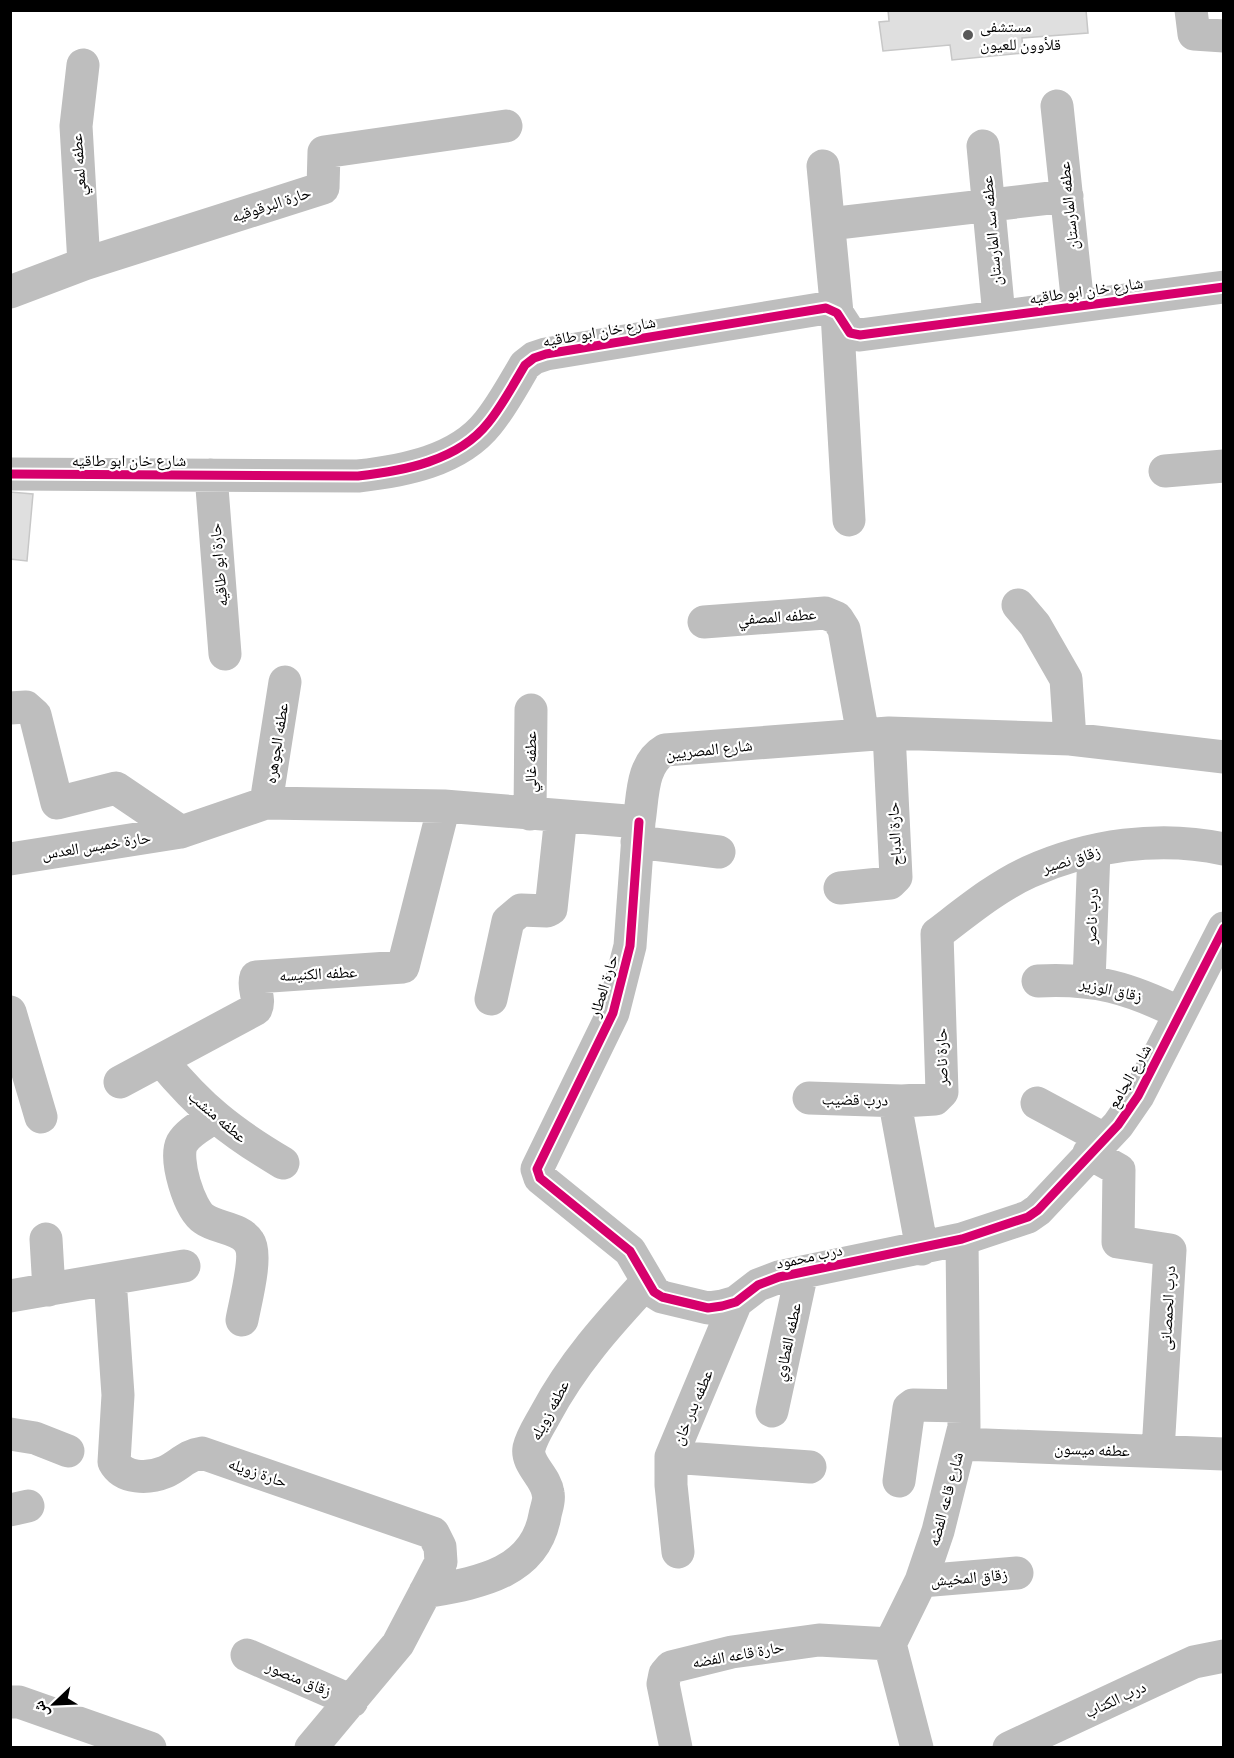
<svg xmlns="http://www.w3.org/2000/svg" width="1234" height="1758" viewBox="0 0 1234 1758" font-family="'Titillium Web','Noto Naskh Arabic',sans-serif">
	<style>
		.building { fill: #dfdfdf; stroke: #c7c7c7; stroke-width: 1.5 }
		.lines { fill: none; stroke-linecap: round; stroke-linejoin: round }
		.minor { stroke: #bebebe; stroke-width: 33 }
		.cycleway-casing { stroke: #fff; stroke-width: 13 }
		.cycleway { stroke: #d6006c; stroke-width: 9 }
		.poi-dot { fill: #595959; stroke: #fff; stroke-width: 2 }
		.labels { text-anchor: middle; stroke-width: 4.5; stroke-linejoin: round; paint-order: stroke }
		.poi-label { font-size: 16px; fill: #000; stroke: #fff; text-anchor: start }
		.street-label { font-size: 16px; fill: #000; stroke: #fff }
	</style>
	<rect width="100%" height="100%" fill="#fff"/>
	<path class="building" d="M 888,10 L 1086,10 L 1088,33 L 1022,38 L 1023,53 L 952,60 L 950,45 L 883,51 L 879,22 L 889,21 Z
		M 10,492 L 33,494 L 27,561 L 10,559 Z"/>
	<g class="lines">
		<path class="minor" d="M 1191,10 L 1194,34 L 1224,36
			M 83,65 L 76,126 L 84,264
			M 1057,106 L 1078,306
			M 983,146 L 999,316
			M 823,166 L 837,313 L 849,520
			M 829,224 L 1067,196
			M 10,292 L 84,264 L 323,188 L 324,152 L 506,126
			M 1165,471 L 1224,466
			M 10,474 L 358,476 C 403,471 458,461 488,423 C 502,406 513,385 525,365 L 534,358 L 546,354 L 826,308 L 837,313 L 850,333 L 860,335 L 1224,287
			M 211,475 L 225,654
			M 1018,605 L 1035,625 L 1066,679 L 1070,739
			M 704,622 L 825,613 L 837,618 L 844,629 L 863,735
			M 10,708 L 26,707 L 35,715 L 57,803 L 116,788 L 181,832
			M 266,803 L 285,682
			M 530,814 L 531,710
			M 639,822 L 630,946 L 613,1013 L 537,1169 L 540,1178 L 630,1251 L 654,1292 L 662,1297 L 708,1308 L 722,1306 L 736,1302 L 758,1285 L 779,1277 L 962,1239 L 1028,1217 L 1038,1210 L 1118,1125 L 1138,1096 L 1224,928
			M 637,842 L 719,852
			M 10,859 L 181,832 L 266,803 L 444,806 L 639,822 C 643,797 641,764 665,750 L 889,733 L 1070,739 L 1224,757
			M 840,888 L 890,883 L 896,877 L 889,733
			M 1038,981 C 1095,978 1129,988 1180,1013
			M 1089,981 L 1094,851
			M 491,999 L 508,921 L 521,910 L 547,911 L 551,909 L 561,816
			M 10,1012 L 41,1117
			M 161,1060 C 201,1108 229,1131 283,1163
			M 120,1082 L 256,1009 C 261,998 252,988 256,977 L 403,967 L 444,806
			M 809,1098 L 902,1101
			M 1037,1103 L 1104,1139
			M 214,1117 C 205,1124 188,1132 182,1143 C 174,1159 189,1209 204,1219 C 216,1228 241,1228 249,1242 C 258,1255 245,1303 242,1320
			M 1089,1153 L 1119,1170 L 1118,1242 L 1170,1250 L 1158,1451
			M 46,1239 L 49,1290
			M 922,1249 L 896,1109 L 897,1103 L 902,1101 L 935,1099 L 942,1092 L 937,934 C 966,912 996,887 1029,872 C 1089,845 1159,835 1224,849
			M 110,1279 L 118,1395 L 114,1462 C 123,1479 148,1479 165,1472 C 179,1466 186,1455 202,1453 L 433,1533 L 440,1547 L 441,1562 L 398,1644 L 311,1748
			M 10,1296 L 184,1266
			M 772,1411 L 802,1272
			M 10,1434 L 35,1438 L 68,1451
			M 960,1444 L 1224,1454
			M 671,1457 L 810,1467
			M 899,1481 L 909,1408 L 913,1405 L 963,1406
			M 10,1510 L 28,1506
			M 678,1552 L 671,1485 L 671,1457 L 736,1302
			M 921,1581 L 1017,1573
			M 425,1592 C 475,1583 535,1575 545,1515 C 546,1509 550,1500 548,1493 C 546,1477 526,1464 529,1448 C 532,1436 539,1426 545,1415 C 572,1364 608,1324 647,1282
			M 247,1655 L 352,1701
			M 10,1702 L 19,1702 L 150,1748
			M 676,1748 L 663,1684 L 665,1674 L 671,1667 L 732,1652 L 819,1640 L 890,1644
			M 917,1748 L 890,1644 L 921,1581 L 938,1531 L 964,1427 L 962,1239
			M 1009,1748 L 1170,1673 L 1194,1662 L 1224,1656"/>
		<g class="cycleway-casing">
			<path id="cycleway" d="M 10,474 L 358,476 C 403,471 458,461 488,423 C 502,406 513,385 525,365 L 534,358 L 546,354 L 826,308 L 837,313 L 850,333 L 860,335 L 1224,287
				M 639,822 L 630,946 L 613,1013 L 537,1169 L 540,1178 L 630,1251 L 654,1292 L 662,1297 L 708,1308 L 722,1306 L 736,1302 L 758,1285 L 779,1277 L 962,1239 L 1028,1217 L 1038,1210 L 1118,1125 L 1138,1096 L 1224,928"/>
		</g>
		<use href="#cycleway" class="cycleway"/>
	</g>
	<circle class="poi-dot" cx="968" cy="35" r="6"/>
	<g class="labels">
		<g class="poi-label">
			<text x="980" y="32">مستشفى<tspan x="980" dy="18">قلأوون للعيون</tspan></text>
		</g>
		<g class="street-label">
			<text transform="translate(78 165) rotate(-94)" y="6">عطفه لمعي</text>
			<text transform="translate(271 204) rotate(-18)" y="6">حارة البرقوقيه</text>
			<text transform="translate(1068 206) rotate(-96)" y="6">عطفه المارستان</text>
			<text transform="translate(991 231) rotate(-95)" y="6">عطفه سد المارستان</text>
			<text transform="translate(1086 290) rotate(-8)" y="6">شارع خان ابو طاقيه</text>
			<text transform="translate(599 331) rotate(-10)" y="6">شارع خان ابو طاقيه</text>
			<text x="129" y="466">شارع خان ابو طاقيه</text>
			<text transform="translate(218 565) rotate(-95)" y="6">حارة ابو طاقيه</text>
			<text transform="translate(777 616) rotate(-4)" y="6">عطفه المصفي</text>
			<text transform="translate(276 743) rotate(-81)" y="6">عطفه الجوهره</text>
			<text transform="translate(709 749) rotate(-6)" y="6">شارع المصريين</text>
			<text transform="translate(530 762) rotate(-90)" y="6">عطفه غالي</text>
			<text transform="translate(894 834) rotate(-93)" y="6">حارة الدباح</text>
			<text transform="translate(96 845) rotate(-9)" y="6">حارة خميس العدس</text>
			<text transform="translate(1071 859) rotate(-17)" y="6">زقاق نصير</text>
			<text transform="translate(1091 916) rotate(-88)" y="6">درب ناصر</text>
			<text transform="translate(318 973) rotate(-3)" y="6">عطفه الكنيسه</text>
			<text transform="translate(603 986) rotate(-73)" y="6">حارة العطار</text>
			<text transform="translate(1111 989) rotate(13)" y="6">زقاق الوزير</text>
			<text transform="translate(941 1057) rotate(-91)" y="6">حارة ناصر</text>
			<text transform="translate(1129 1076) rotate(-60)" y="6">شارع الجامع</text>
			<text transform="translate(855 1099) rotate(1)" y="6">درب قضيب</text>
			<text transform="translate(218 1116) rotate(40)" y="6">عطفه منشب</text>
			<text transform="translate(809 1256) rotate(-12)" y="6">درب محمود</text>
			<text transform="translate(1167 1308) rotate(-87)" y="6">درب الحمصانى</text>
			<text transform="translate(787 1342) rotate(-78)" y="6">عطفه القطاوي</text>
			<text transform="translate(692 1407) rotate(-67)" y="6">عطفه بدر خان</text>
			<text transform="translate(549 1410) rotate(-62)" y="6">عطفه زويله</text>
			<text transform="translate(1092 1449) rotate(2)" y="6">عطفه ميسون</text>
			<text transform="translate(258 1472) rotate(19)" y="6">حارة زويله</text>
			<text transform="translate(945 1499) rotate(-75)" y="6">شارع قاعه الفضه</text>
			<text transform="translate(969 1577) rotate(-5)" y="6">زقاق المخيش</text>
			<text transform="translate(738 1654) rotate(-10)" y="6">حارة قاعه الفضه</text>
			<text transform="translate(299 1678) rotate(23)" y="6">زقاق منصور</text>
			<text transform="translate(1115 1699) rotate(-25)" y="6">درب الكتاب</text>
		</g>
	</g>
	<rect width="1234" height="1758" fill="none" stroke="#000000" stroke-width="24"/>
	<g transform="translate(54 1704) rotate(247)" stroke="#ffffff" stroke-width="4.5" paint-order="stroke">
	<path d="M0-4.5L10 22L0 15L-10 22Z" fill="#000000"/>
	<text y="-9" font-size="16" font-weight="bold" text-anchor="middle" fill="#000000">ش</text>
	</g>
</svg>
